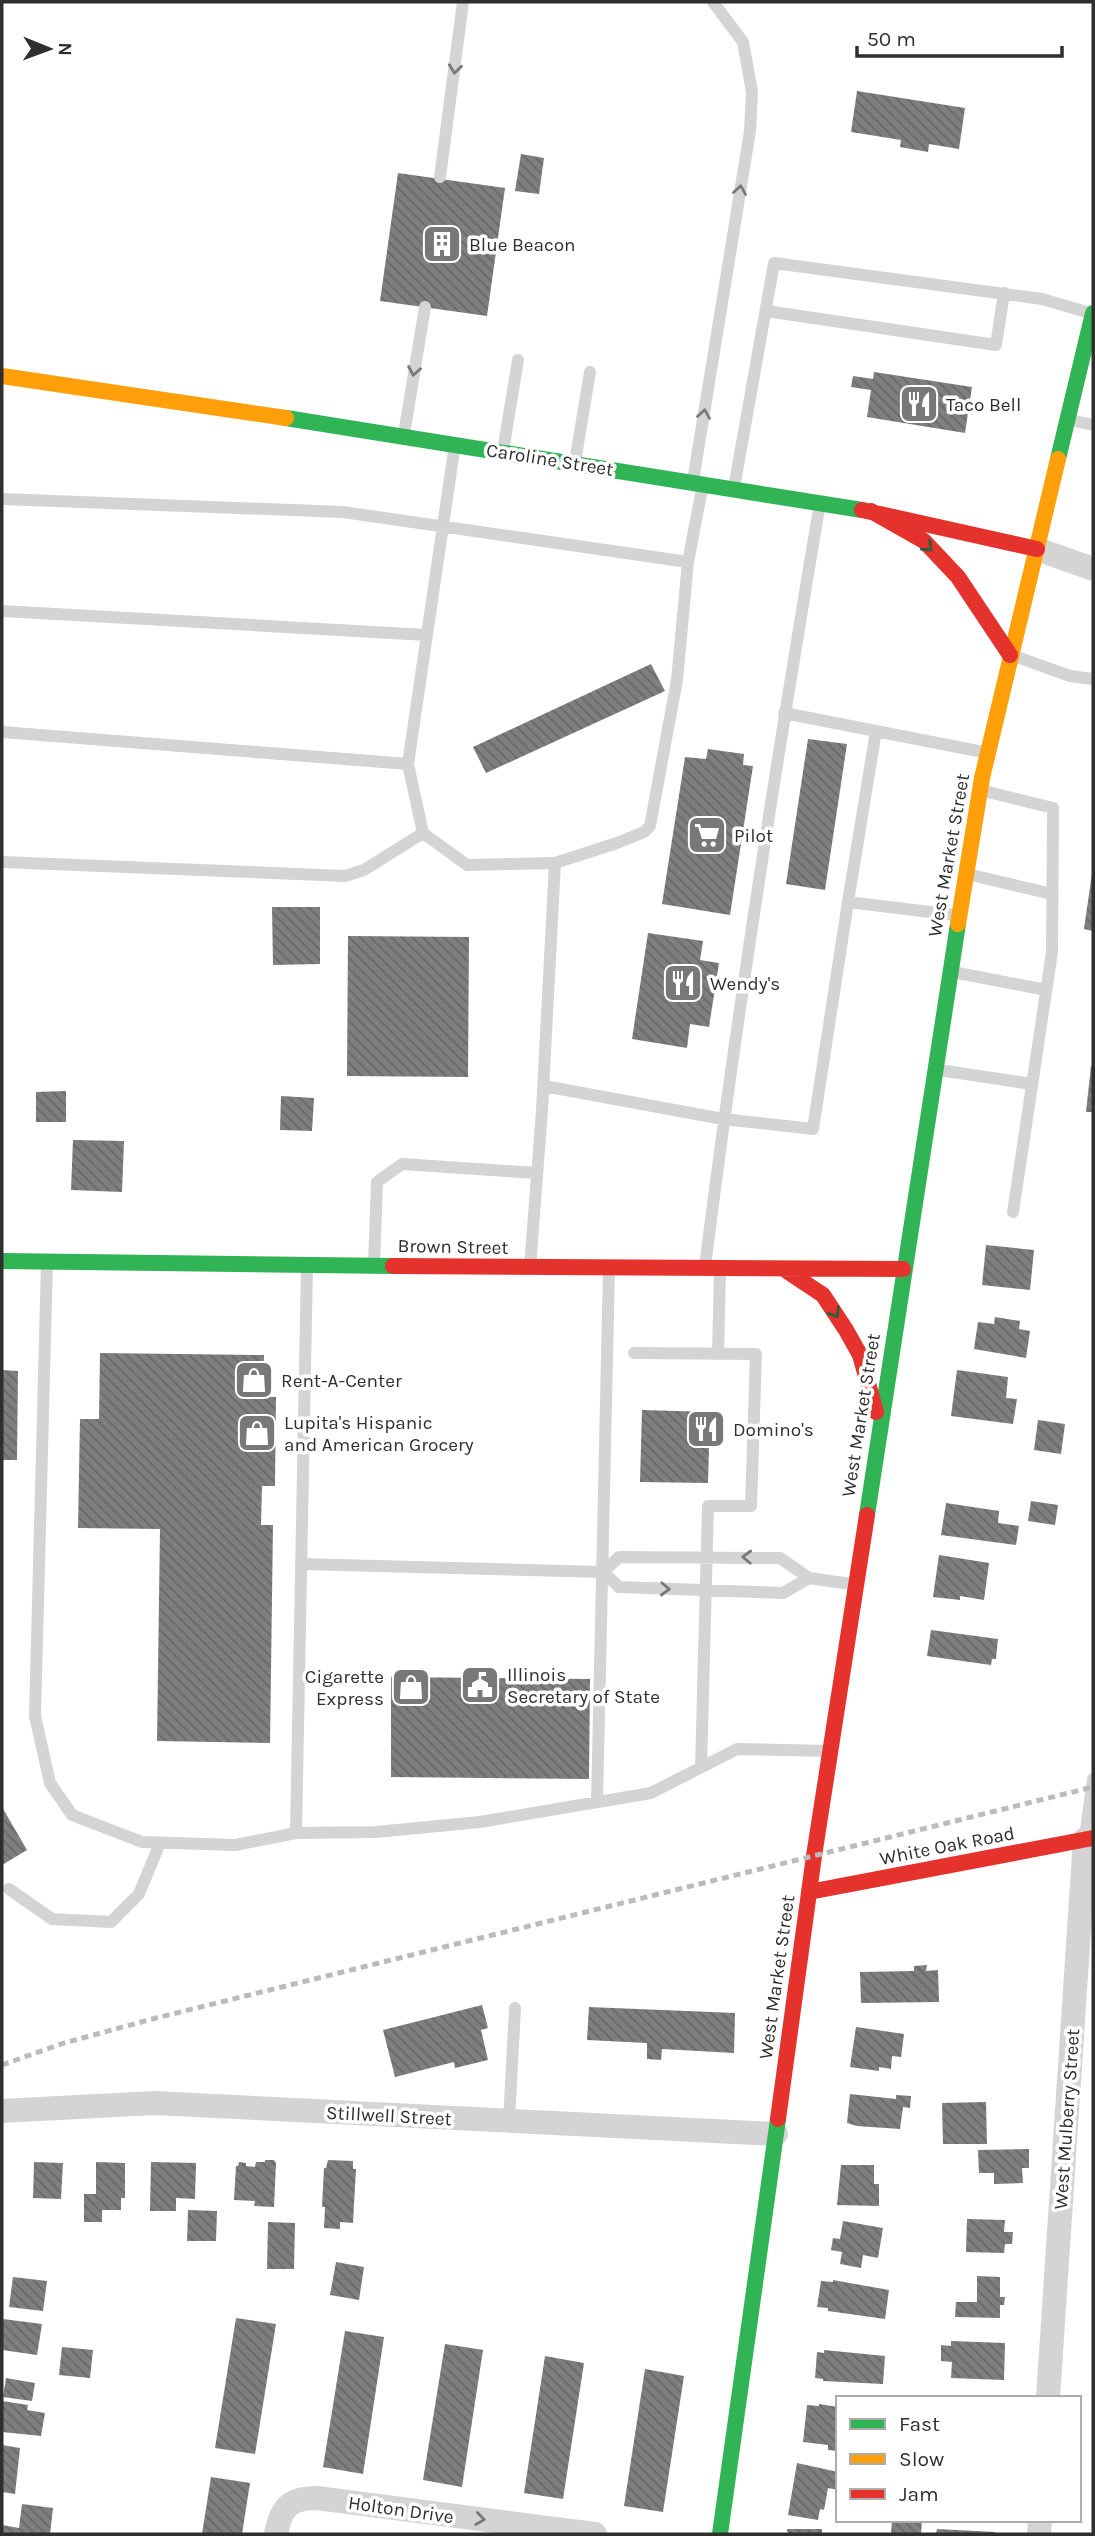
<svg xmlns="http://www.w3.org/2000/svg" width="1095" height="2536" viewBox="0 0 1095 2536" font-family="Karla,sans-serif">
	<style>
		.building { fill: url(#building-back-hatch) }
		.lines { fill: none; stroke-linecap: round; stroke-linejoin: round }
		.lane { stroke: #d4d4d4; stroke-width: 12 }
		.street { stroke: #d4d4d4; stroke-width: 24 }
		.fast { stroke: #30b455; stroke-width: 16 }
		.slow { stroke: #ff9f0a; stroke-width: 16 }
		.jam { stroke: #e5322d; stroke-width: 16 }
		.rail { stroke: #bbb; stroke-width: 5; stroke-dasharray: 7 5; stroke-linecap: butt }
		.oneway { stroke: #797979 }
		.oneway2 { stroke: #2f5e3c }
		.labels { text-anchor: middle; stroke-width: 7; stroke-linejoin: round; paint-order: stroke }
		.poi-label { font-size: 19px; fill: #2f2f2f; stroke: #fff; text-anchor: start }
		.street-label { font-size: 19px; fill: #2f2f2f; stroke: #fff }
	</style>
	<defs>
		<pattern id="building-back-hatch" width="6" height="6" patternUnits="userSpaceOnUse" patternTransform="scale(1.75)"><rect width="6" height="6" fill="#7f7f7f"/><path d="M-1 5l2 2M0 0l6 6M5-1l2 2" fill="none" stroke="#686868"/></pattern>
	</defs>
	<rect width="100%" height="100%" fill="#fff"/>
	<path class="building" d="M 857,91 L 965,108 L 959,149 L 929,144 L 928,152 L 900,147 L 901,140 L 851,132 Z
		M 521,154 L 544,158 L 539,194 L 515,191 Z
		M 398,173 L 505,188 L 487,316 L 380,301 Z
		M 874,372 L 972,387 L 965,433 L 867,417 L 871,390 L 851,387 L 853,376 L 873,379 Z
		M 651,664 L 665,691 L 486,773 L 473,747 Z
		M 808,739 L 847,744 L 825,890 L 786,884 Z
		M 708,749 L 744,754 L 743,765 L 753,766 L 730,915 L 662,904 L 685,757 L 706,759 Z
		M 1092,873 L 1093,873 L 1093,931 L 1084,929 Z
		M 272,907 L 320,907 L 320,964 L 273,965 Z
		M 648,933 L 703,941 L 700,960 L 719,963 L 709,1027 L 690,1024 L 687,1048 L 632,1039 Z
		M 348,936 L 469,937 L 468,1077 L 347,1076 Z
		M 1091,1066 L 1093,1066 L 1093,1112 L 1086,1112 Z
		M 66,1091 L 66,1122 L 36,1122 L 36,1092 Z
		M 281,1096 L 314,1098 L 312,1131 L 280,1130 Z
		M 73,1140 L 124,1141 L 122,1192 L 71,1190 Z
		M 986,1245 L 1034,1250 L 1030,1290 L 982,1285 Z
		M 995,1317 L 1020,1321 L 1019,1329 L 1030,1331 L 1026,1358 L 974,1349 L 978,1322 L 994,1324 Z
		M 100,1353 L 264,1355 L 263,1397 L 276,1397 L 275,1486 L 262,1486 L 261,1525 L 273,1525 L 270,1743 L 157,1741 L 160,1529 L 78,1528 L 80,1419 L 99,1419 Z
		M 2,1370 L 18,1371 L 17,1460 L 2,1460 Z
		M 957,1370 L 1008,1377 L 1006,1398 L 1017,1399 L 1013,1424 L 951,1416 Z
		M 642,1410 L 710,1412 L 708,1483 L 640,1482 Z
		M 1038,1420 L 1065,1424 L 1061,1454 L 1034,1450 Z
		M 1031,1501 L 1058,1505 L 1055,1525 L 1028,1521 Z
		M 946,1503 L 999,1511 L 998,1523 L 1019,1526 L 1016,1545 L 941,1535 Z
		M 939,1555 L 989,1563 L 984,1600 L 960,1596 L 960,1600 L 933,1597 Z
		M 931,1630 L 998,1639 L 996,1659 L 992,1659 L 991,1665 L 927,1656 Z
		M 391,1677 L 590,1679 L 589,1779 L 391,1777 Z
		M 2,1807 L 27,1850 L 2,1865 Z
		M 927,1965 L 926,1971 L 938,1970 L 939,2002 L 861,2003 L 860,1972 L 914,1971 L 914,1966 Z
		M 482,2005 L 488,2028 L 481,2030 L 488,2060 L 455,2068 L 454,2062 L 395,2077 L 383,2030 Z
		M 589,2007 L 735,2013 L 734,2053 L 662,2049 L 661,2060 L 647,2059 L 647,2043 L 587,2040 Z
		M 856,2027 L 904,2034 L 901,2057 L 892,2056 L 891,2069 L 879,2067 L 879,2071 L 850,2067 Z
		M 850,2094 L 896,2099 L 896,2095 L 911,2096 L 910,2108 L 903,2107 L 900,2129 L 857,2126 L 847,2123 Z
		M 986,2102 L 987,2144 L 943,2144 L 942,2103 Z
		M 1029,2149 L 1029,2168 L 1022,2168 L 1023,2183 L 994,2184 L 994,2173 L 979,2173 L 978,2150 Z
		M 265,2160 L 274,2160 L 276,2163 L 274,2207 L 254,2206 L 255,2201 L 234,2200 L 236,2166 L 238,2166 L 239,2162 L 246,2163 L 246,2166 L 255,2167 L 256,2162 L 265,2162 Z
		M 328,2160 L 353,2161 L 353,2169 L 356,2169 L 353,2223 L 340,2222 L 340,2229 L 324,2228 L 325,2207 L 322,2207 L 324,2168 L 326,2168 Z
		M 34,2162 L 63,2163 L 61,2199 L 33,2198 Z
		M 96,2162 L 125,2163 L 125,2198 L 121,2198 L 121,2210 L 102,2210 L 102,2222 L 84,2222 L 84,2194 L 96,2194 Z
		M 151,2162 L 196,2163 L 195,2199 L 176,2198 L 176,2211 L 150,2211 Z
		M 841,2165 L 874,2165 L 874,2184 L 879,2184 L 879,2206 L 837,2205 Z
		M 188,2210 L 217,2211 L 216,2241 L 187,2241 Z
		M 967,2219 L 1005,2220 L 1004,2232 L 1013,2232 L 1012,2244 L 1005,2244 L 1004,2253 L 966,2252 Z
		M 843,2221 L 883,2228 L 878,2258 L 863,2255 L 861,2268 L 840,2264 L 842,2252 L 831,2250 L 833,2238 L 840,2239 Z
		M 268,2222 L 295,2223 L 294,2269 L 267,2269 Z
		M 336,2262 L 364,2267 L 359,2300 L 330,2295 Z
		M 977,2276 L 1000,2277 L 1000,2297 L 1005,2297 L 1004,2305 L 1000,2305 L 1000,2318 L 955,2317 L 956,2302 L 977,2302 Z
		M 13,2277 L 47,2281 L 43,2311 L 9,2307 Z
		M 833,2280 L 889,2290 L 885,2319 L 828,2311 L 828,2308 L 817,2307 L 821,2281 L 833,2282 Z
		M 236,2318 L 276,2324 L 255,2454 L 215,2448 Z
		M 3,2319 L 42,2324 L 37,2355 L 2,2350 Z
		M 345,2331 L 384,2337 L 363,2474 L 323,2467 Z
		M 951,2341 L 1005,2343 L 1004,2380 L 951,2378 L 952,2362 L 941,2361 L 941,2345 L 951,2346 Z
		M 445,2344 L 483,2350 L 462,2487 L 423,2480 Z
		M 62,2347 L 93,2350 L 90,2378 L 59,2375 Z
		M 824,2350 L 885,2356 L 883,2384 L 823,2381 L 823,2379 L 815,2378 L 817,2352 L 824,2353 Z
		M 545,2356 L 584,2363 L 563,2499 L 524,2493 Z
		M 645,2369 L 684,2376 L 663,2512 L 624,2506 Z
		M 6,2378 L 35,2383 L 32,2401 L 3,2397 Z
		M 2,2401 L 28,2405 L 27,2410 L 45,2413 L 41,2436 L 2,2432 Z
		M 819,2404 L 838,2407 L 838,2451 L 828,2450 L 828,2445 L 803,2442 L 807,2405 L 819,2406 Z
		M 2,2445 L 20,2448 L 15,2494 L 2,2492 Z
		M 797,2463 L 838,2472 L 838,2490 L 828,2488 L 824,2510 L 820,2509 L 818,2520 L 788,2515 Z
		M 211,2477 L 250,2483 L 242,2534 L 202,2534 Z
		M 22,2504 L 53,2508 L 50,2534 L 2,2534 L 2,2525 L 19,2528 Z
		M 892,2520 L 922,2520 L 921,2534 L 891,2534 Z
		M 787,2529 L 822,2529 L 822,2534 L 788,2534 Z
		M 937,2529 L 995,2532 L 995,2534 L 936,2534 Z"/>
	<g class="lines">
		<path class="lane" d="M 440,177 L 463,2
			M 766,311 L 996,345 L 1004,293
			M 1070,420 L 1093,425
			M 404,434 L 425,307
			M 503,451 L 518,360
			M 575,462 L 590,372
			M 693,481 L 750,131 L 752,92 L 743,42 L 713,2
			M 734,488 L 774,263 L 1042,299 L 1090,313
			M 2,499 L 343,512 L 688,562
			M 2,611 L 427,635
			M 1014,656 L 1070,676 L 1093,679
			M 784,713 L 983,752
			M 2,732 L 408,764 L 455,444
			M 408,764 L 423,833 L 467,865 L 555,863 L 617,843 L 644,832 L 650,826 L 677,680 L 688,562 L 703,484
			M 984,791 L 1053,808 L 1052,952 L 1013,1212
			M 2,862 L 345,876 L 364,870 L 423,833
			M 971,875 L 1052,894
			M 848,902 L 876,731
			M 953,972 L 1046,990
			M 939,1070 L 1032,1084
			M 544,1086 L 723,1119 L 813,1129 L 848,902 L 955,915
			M 47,1262 L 35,1716 L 50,1783 L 72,1815 L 142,1842 L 235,1845 L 296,1833
			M 307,1265 L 296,1833 L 376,1832 L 480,1822 L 651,1793 L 737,1749 L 827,1751
			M 374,1265 L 377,1182 L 402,1164 L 536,1173
			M 705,1267 C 737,1011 777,757 820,503
			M 530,1268 L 542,1110 L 555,863
			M 634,1353 L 756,1354 L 751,1506 L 708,1506 L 701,1767
			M 718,1354 L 720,1270
			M 301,1564 L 603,1572 L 619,1587 L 783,1593 L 809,1578
			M 603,1572 L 619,1557 L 780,1558 L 809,1578 L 851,1584
			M 597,1802 L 609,1269
			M 1085,1837 L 1093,1779
			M 9,1889 L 52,1919 L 111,1922 L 139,1894 L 160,1843
			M 509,2121 L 515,2008"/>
		<path class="street" d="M 1037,549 L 1093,569
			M 2,2111 L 154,2103 L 776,2134
			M 1048,2398 L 1085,1839
			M 276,2534 C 281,2507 290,2498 317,2498 L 595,2534
			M 1039,2534 L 1040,2520"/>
		<path class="fast" d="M 286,418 L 862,510
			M 1058,459 L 1093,313
			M 2,1261 L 393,1266
			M 867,1515 L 958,924
			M 720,2534 L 778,2119"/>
		<path class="slow" d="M 2,376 L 286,418
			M 958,924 L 982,778 L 1058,459"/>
		<path class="jam" d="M 862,510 L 1037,549
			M 871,511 L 924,541 L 958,577 L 1010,655
			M 393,1266 L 903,1269
			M 784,1269 L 823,1295 L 846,1330 L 860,1355 L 876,1412
			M 809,1892 L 1093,1838
			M 778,2119 L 814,1856 L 867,1515"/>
		<path class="rail" d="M 2,2065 L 64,2043 L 156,2018 L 1093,1787"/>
	</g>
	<defs><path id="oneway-chevron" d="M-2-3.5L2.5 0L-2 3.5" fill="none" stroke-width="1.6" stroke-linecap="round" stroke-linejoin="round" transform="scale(1.75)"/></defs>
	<g class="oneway">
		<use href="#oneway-chevron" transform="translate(455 69) rotate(97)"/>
		<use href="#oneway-chevron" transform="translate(740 190) rotate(-81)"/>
		<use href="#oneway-chevron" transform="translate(414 371) rotate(100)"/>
		<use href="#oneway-chevron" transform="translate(704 414) rotate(-81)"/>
		<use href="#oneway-chevron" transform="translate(747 1557) rotate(-178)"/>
		<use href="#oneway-chevron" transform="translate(665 1589) rotate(2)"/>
		<use href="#oneway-chevron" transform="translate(480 2519) rotate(8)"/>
	</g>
	<g class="oneway2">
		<use href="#oneway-chevron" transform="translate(928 547) rotate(43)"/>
		<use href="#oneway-chevron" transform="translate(835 1313) rotate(57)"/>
	</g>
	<defs>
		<g id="building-square" transform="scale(2.0125)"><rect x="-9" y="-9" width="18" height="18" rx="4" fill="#787878" stroke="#fff"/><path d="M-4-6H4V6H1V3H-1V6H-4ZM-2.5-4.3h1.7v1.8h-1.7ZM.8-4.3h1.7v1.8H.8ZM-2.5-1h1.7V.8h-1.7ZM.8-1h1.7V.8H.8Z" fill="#fff"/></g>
		<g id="restaurant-square" transform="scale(2.0125)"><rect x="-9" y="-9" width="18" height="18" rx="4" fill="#787878" stroke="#fff"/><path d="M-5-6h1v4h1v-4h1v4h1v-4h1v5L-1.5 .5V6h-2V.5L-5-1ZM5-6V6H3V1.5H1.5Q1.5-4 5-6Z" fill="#fff"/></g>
		<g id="supermarket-square" transform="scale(2.0125)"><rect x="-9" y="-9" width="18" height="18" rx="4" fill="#787878" stroke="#fff"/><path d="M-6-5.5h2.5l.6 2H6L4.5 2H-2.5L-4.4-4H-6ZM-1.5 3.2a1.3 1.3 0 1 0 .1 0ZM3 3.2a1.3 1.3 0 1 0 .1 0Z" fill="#fff"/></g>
		<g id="shop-square" transform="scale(2.0125)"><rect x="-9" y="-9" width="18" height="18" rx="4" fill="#787878" stroke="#fff"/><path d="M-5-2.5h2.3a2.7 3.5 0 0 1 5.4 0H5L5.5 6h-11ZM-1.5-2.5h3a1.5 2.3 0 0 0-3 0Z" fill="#fff"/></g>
		<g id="civic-square" transform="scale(2.0125)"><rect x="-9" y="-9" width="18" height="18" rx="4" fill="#787878" stroke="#fff"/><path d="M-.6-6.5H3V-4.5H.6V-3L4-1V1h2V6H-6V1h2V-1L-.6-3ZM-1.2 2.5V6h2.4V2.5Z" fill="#fff"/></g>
	</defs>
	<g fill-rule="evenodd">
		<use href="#building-square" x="442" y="244"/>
		<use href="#restaurant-square" x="919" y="404"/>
		<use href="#supermarket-square" x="707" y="835"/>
		<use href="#restaurant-square" x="683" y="983"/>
		<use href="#shop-square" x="254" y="1380"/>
		<use href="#restaurant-square" x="706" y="1429"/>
		<use href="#shop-square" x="257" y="1433"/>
		<use href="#civic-square" x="480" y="1685"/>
		<use href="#shop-square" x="411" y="1687"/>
	</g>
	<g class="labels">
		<g class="poi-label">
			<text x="469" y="251">Blue Beacon</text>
			<text x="946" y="411">Taco Bell</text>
			<text x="734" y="842">Pilot</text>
			<text x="710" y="990">Wendy's</text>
			<text x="281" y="1387">Rent-A-Center</text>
			<text x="284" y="1429">Lupita's Hispanic<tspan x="284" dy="22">and American Grocery</tspan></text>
			<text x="733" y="1436">Domino's</text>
			<text x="507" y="1681">Illinois<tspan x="507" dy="22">Secretary of State</tspan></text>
			<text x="384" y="1683" text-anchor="end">Cigarette<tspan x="384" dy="22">Express</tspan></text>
		</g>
		<g class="street-label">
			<text transform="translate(550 459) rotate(9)" y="7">Caroline Street</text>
			<text transform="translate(948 855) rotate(-80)" y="7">West Market Street</text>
			<text transform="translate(453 1246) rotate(1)" y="7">Brown Street</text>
			<text transform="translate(860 1415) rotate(-81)" y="7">West Market Street</text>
			<text transform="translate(947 1845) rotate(-11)" y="7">White Oak Road</text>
			<text transform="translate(776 1977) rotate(-82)" y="7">West Market Street</text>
			<text transform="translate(389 2115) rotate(3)" y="7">Stillwell Street</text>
			<text transform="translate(1066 2119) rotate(-86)" y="7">West Mulberry Street</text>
			<text transform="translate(401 2509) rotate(8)" y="7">Holton Drive</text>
		</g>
	</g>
	<rect width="1095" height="2536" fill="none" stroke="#2f2f2f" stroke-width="7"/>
	<rect x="836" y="2396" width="245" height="126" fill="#ffffff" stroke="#acacac" stroke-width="2"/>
	<rect x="850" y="2419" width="35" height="10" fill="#30b455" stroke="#acacac" stroke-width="2"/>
	<text x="899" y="2431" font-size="21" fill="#2f2f2f">Fast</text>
	<rect x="850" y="2454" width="35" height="10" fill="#ff9f0a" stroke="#acacac" stroke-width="2"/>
	<text x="899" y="2466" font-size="21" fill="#2f2f2f">Slow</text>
	<rect x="850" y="2489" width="35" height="10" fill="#e5322d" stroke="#acacac" stroke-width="2"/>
	<text x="899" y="2501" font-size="21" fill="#2f2f2f">Jam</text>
	<g transform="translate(49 49) rotate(91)" stroke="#ffffff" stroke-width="5" paint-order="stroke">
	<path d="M0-5L12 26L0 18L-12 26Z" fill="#2f2f2f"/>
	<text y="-10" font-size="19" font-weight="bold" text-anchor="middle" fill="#2f2f2f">N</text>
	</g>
	<path d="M857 46v10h205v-10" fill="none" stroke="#2f2f2f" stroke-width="3.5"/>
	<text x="867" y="46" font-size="21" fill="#2f2f2f" stroke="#ffffff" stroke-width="5" paint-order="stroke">50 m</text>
</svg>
